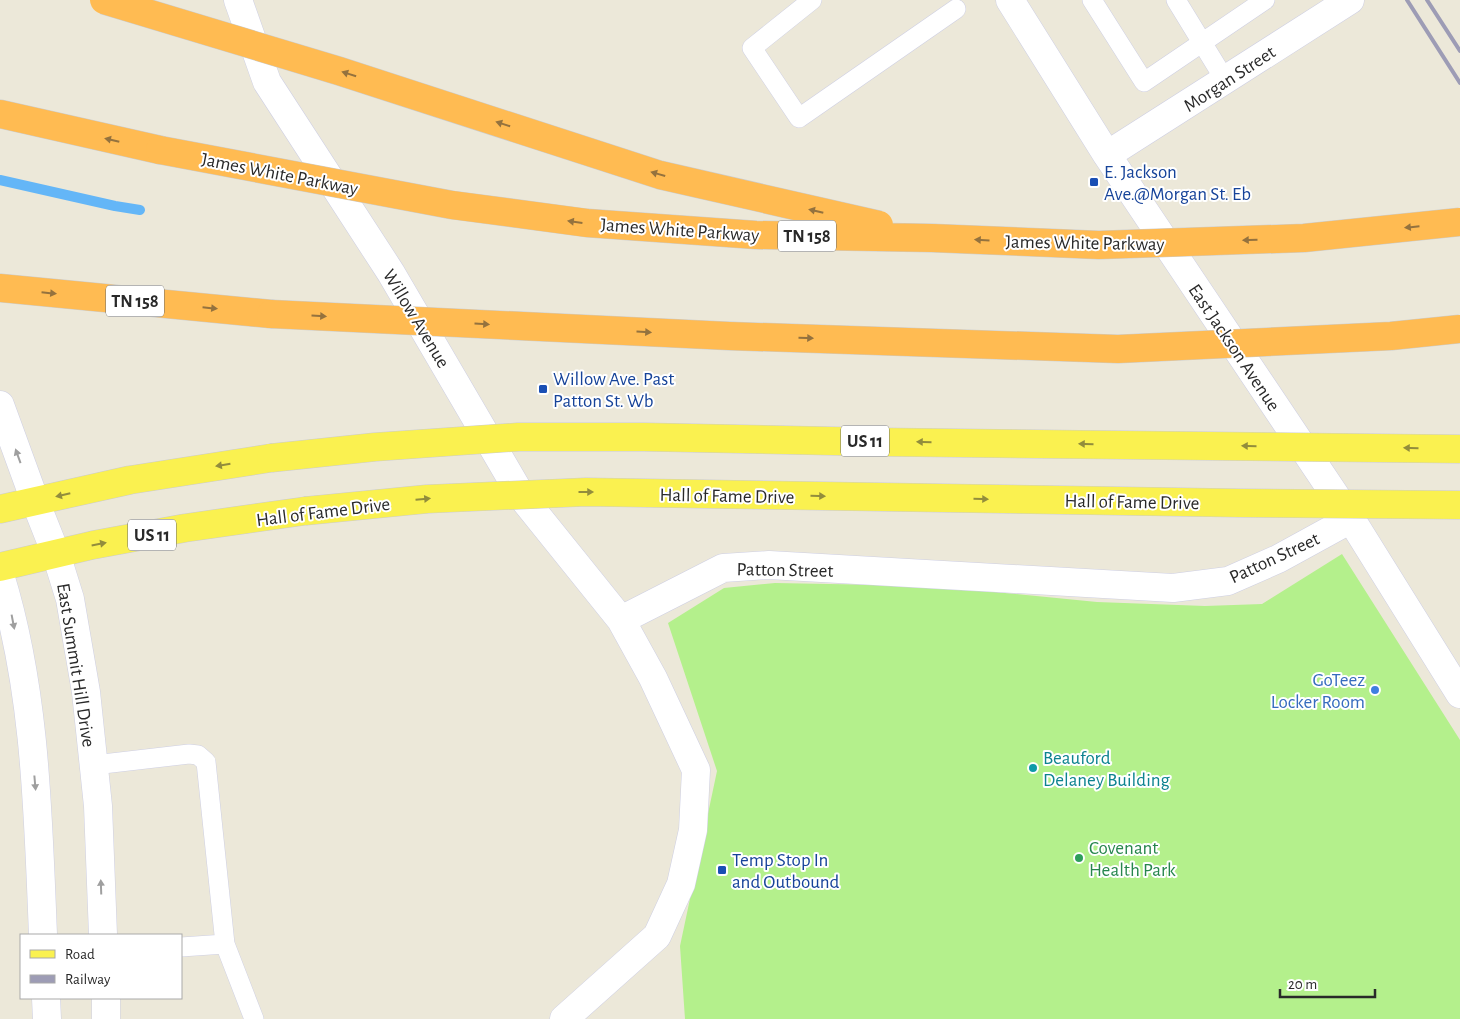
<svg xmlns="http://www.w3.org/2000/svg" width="1460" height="1019" viewBox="0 0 1460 1019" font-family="'Alegreya Sans',sans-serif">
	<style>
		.pitch { fill: #b4f08c }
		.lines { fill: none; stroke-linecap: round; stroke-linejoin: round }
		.stream { stroke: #64b6f7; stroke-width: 10 }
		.lane-casing { stroke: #cecfe3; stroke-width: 20 }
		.street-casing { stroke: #cecfe3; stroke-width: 29 }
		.secondary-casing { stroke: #cecfe3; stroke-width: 29 }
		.primary-casing { stroke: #ccc; stroke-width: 29 }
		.highway-casing { stroke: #ccc; stroke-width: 29 }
		.lane { stroke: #fff; stroke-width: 19 }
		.street { stroke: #fff; stroke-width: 28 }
		.secondary { stroke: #fff; stroke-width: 28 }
		.primary { stroke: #faf150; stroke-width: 28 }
		.highway { stroke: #ffbb52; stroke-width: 28 }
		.rail { stroke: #9d9cb5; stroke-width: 4 }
		.primary-bridge-casing { stroke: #ccc; stroke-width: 29; stroke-linecap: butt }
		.highway-bridge-casing { stroke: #ccc; stroke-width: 29; stroke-linecap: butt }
		.primary-bridge { stroke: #faf150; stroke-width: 28 }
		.highway-bridge { stroke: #ffbb52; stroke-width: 28 }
		.oneway { fill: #94723e }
		.oneway2 { fill: #928d3c }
		.oneway3 { fill: #9f9f9f }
		.transit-dot { fill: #1a4fb4; stroke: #fff; stroke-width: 2 }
		.shop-dot { fill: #3f7fe0; stroke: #fff; stroke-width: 2 }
		.culture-dot { fill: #0f9aa8; stroke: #fff; stroke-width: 2 }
		.leisure-dot { fill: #2e9e5b; stroke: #fff; stroke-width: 2 }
		.labels { text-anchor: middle; stroke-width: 4; stroke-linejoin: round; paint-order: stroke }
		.shield { fill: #fff; stroke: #696969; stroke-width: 1 }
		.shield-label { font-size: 18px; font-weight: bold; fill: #292929 }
		.street-label { font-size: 19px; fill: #292929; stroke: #fff }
		.transit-label { font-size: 19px; fill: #164399; stroke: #fff; text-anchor: start }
		.shop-label { font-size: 19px; fill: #366cbe; stroke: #fff; text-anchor: end }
		.culture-label { font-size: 19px; fill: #0d838f; stroke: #fff; text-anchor: start }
		.leisure-label { font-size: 19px; fill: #27864d; stroke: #fff; text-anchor: start }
	</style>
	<rect width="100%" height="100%" fill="#ece8d9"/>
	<path class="pitch" d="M 1342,554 L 1460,740 L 1460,1019 L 685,1019 L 680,946 L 717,771 L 668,623 L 724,588 L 775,583 L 882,585 L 984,591 L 1097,602 L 1205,606 L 1262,604 Z"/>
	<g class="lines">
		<path class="stream" d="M 0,180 L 115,206 L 140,210"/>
		<g class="lane-casing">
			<path id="lane" d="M 812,0 L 752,48 L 799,118 L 956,9
				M 1092,0 L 1144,82 L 1265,0
				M 1176,0 L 1225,80
				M 94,765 L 189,754 L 198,755 L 206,762 L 225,944 L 181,947
				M 225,944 L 254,1019"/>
		</g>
		<g class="street-casing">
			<path id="street" d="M 238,0 L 267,82 L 391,273 L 522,497 L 621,620 L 653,678 L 696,770 L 693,830 L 681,884 L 657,936 L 564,1019
				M 1010,0 L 1107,155 L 1351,519 L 1460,694
				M 1107,155 L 1350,0
				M 621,620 L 723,568 L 769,565 L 1173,588 L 1228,581 L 1278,559 L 1351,519"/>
		</g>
		<g class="secondary-casing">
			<path id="secondary" d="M 0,405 L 35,501 L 56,554 L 70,599 L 86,692 L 98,806 L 103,935
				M 0,575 C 36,691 38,815 43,935
				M 46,998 L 47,1019
				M 106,998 L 106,1019"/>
		</g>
		<g class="primary-casing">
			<path id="primary" d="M 0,509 L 130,480 L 271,458
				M 0,567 L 93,545 L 185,528 L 305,511"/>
		</g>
		<g class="highway-casing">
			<path id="highway" d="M 0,114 L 160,150
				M 0,288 L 271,314"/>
		</g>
		<use href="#lane" class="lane"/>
		<use href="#street" class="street"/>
		<use href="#secondary" class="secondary"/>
		<use href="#primary" class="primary"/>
		<use href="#highway" class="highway"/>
		<path class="rail" d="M 1407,0 L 1460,83
			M 1427,0 L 1460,51"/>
		<g class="primary-bridge-casing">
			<path id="primary-bridge" d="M 271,458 L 375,447 L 518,437 L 644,437 L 878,442 L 1460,449
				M 305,511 L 427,499 L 586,492 L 1240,503 L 1460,505"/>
		</g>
		<g class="highway-bridge-casing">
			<path id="highway-bridge" d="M 104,0 L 339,71 L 660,175 L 879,225
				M 160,150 L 452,205 L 587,223 L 756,235 L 932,238 L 1099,245 L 1304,238 L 1460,222
				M 271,314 L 729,336 L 1118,349 L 1391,336 L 1460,329"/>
		</g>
		<use href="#primary-bridge" class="primary-bridge"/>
		<use href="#highway-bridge" class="highway-bridge"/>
	</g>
	<defs><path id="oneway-solid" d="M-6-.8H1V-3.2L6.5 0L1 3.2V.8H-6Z" transform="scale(1.25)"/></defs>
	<g class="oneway">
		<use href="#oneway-solid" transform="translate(349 74) rotate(-162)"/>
		<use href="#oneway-solid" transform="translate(503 124) rotate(-162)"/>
		<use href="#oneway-solid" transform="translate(112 140) rotate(-167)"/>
		<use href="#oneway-solid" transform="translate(658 174) rotate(-164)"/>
		<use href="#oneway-solid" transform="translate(816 211) rotate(-167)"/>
		<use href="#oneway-solid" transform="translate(575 222) rotate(-172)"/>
		<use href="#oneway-solid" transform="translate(1412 227) rotate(174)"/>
		<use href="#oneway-solid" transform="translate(982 240) rotate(-177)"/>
		<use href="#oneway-solid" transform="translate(1250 240) rotate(178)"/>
		<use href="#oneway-solid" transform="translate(49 293) rotate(6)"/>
		<use href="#oneway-solid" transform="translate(210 308) rotate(6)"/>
		<use href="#oneway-solid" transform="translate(319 316) rotate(3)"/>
		<use href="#oneway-solid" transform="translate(482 324) rotate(3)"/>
		<use href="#oneway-solid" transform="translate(644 332) rotate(3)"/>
		<use href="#oneway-solid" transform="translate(806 338) rotate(2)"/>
	</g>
	<g class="oneway2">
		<use href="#oneway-solid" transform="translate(924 442) rotate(-179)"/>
		<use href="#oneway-solid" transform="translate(1086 444) rotate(-179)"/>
		<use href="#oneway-solid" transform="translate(1249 446) rotate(-179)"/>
		<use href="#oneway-solid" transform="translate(1411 448) rotate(-179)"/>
		<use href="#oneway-solid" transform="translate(223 465) rotate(171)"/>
		<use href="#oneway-solid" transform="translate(586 492)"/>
		<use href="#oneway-solid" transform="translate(63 495) rotate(167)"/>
		<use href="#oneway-solid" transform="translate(818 496) rotate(1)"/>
		<use href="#oneway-solid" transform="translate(423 499) rotate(-5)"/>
		<use href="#oneway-solid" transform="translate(981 499) rotate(1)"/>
		<use href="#oneway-solid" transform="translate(99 544) rotate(-11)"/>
	</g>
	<g class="oneway3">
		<use href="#oneway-solid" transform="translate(18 456) rotate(-110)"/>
		<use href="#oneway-solid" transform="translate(13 622) rotate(79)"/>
		<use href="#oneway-solid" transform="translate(35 783) rotate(85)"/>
		<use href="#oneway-solid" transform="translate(101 887) rotate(-92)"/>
	</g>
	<g class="transit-dot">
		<rect x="1089" y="177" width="10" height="10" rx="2.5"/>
		<rect x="538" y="384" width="10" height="10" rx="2.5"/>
		<rect x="717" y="865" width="10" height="10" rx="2.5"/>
	</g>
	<circle class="shop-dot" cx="1375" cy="690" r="5"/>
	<circle class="culture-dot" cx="1033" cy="768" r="5"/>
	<circle class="leisure-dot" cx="1079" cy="858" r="5"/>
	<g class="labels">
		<g class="shield">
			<rect x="778" y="220.5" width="58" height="31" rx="4"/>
			<rect x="106" y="285.5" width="58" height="31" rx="4"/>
			<rect x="841" y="425.5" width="48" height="31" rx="4"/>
			<rect x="128" y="519.5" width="48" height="31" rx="4"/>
		</g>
		<g class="shield-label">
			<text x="807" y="242">TN 158</text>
			<text x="135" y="307">TN 158</text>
			<text x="865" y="447">US 11</text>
			<text x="152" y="541">US 11</text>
		</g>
		<g class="street-label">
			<text transform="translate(1229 78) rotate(-33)" y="7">Morgan Street</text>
			<text transform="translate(280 173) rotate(11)" y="7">James White Parkway</text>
			<text transform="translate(680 229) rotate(4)" y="7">James White Parkway</text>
			<text transform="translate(1085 242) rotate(1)" y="7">James White Parkway</text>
			<text transform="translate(417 318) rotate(59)" y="7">Willow Avenue</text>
			<text transform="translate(1235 347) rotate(56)" y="7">East Jackson Avenue</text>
			<text transform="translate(727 495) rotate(1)" y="7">Hall of Fame Drive</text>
			<text transform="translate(1132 501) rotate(1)" y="7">Hall of Fame Drive</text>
			<text transform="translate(323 511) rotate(-7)" y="7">Hall of Fame Drive</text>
			<text transform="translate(1274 557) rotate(-25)" y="7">Patton Street</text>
			<text transform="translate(785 569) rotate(1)" y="7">Patton Street</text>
			<text transform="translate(77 665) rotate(81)" y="7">East Summit Hill Drive</text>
		</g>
		<g class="transit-label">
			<text x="1104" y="178">E. Jackson<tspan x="1104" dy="22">Ave.@Morgan St. Eb</tspan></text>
			<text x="553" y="385">Willow Ave. Past<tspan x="553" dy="22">Patton St. Wb</tspan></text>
			<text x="732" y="866">Temp Stop In<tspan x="732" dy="22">and Outbound</tspan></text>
		</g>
		<g class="shop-label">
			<text x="1365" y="686">GoTeez<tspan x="1365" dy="22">Locker Room</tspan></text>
		</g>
		<g class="culture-label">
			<text x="1043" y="764">Beauford<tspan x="1043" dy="22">Delaney Building</tspan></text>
		</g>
		<g class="leisure-label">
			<text x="1089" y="854">Covenant<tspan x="1089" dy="22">Health Park</tspan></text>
		</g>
	</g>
	<rect x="20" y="934" width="162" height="65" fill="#ffffff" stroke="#a9a9a9"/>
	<rect x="30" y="950" width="25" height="8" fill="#faf150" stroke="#a9a9a9"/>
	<text x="65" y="959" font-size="15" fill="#292929">Road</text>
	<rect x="30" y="975" width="25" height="8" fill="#9d9cb5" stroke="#a9a9a9"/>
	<text x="65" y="984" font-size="15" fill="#292929">Railway</text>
	<path d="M1280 989v8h95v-8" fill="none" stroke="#292929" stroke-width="2.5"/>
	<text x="1288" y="989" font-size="15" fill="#292929" stroke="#ffffff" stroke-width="4" paint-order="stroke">20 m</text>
</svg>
